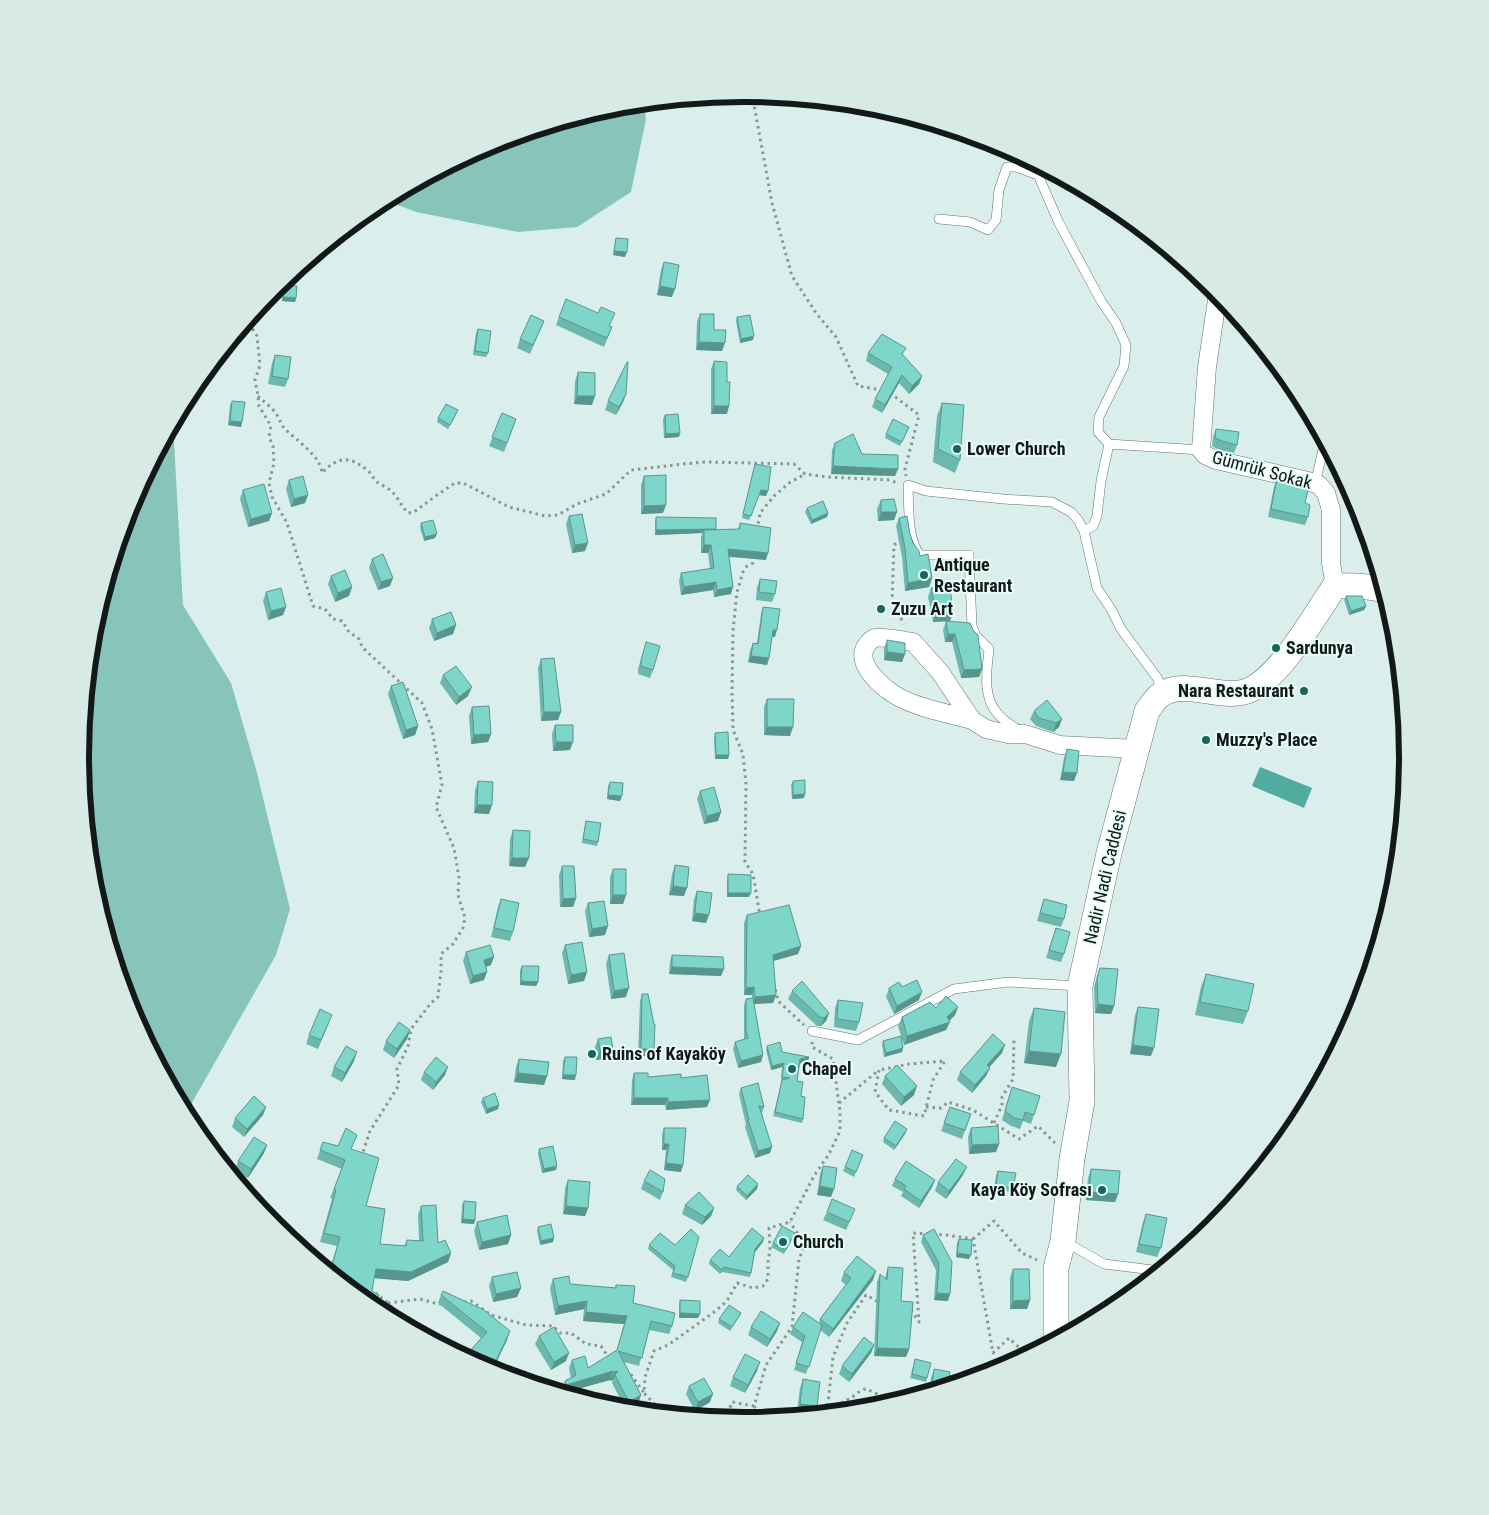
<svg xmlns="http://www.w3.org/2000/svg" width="1489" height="1515" viewBox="0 0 1489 1515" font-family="'Roboto Condensed',sans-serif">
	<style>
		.green { fill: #87c5bb }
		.water { fill: #51ab9e }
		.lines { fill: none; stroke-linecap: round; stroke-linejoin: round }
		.lane-casing { stroke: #60726e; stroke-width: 10 }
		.street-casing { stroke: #60726e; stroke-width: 19 }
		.secondary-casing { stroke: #60726e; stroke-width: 26 }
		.path { stroke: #869693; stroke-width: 3; stroke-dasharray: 2.5 4; stroke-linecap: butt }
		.lane { stroke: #fff; stroke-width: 9 }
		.street { stroke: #fff; stroke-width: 18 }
		.secondary { stroke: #fff; stroke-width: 25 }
		.wall { fill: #6cb8ad }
		.shaded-wall { fill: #58968d }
		.building { fill: #7dd6c9; stroke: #58968d }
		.poi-dot { fill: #19645b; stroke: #e8fcf8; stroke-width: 2 }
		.labels { text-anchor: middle; stroke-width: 4; stroke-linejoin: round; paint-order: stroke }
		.poi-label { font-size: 18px; font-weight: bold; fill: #121918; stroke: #e8fcf8; text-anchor: start }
		.street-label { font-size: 18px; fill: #121918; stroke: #e8fcf8 }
		.rim { fill: none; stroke: #121918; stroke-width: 6 }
	</style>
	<rect width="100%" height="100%" fill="#daefeb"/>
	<path class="green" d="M 644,103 L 646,119 L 631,192 L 577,227 L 518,232 L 416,212 L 385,200 L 490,143 L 615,106 Z
		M 173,423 L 183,605 L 231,683 L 256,769 L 290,909 L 276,955 L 185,1115 L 130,1012 L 93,887 L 80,757 L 93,628 L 131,503 Z"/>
	<path class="water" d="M 1260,767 L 1312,788 L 1304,808 L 1252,786 Z"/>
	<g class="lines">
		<g class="lane-casing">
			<path id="lane" d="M 1036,163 L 1038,175 L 1059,223 L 1101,301 L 1116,323 L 1126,345 L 1124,366 L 1099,417 L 1098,432 L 1109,444 L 1201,450
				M 939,219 L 970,222 L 988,230 L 996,220 L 999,190 L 1007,167 L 1016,167 L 1038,175
				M 1315,484 L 1325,441
				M 1084,531 L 1093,526 L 1097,516 L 1101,481 L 1109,444
				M 1022,732 C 1014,727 1003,721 997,713 C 982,695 987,670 989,649 L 976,636 L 972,626 L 969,555 L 920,555 C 907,539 909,506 908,485 L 926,491 L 1003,499 L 1052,502 L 1071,512 L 1078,520 L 1084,531 L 1097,588 L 1111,609 L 1121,629 L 1158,679 L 1161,692
				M 812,1031 L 858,1040 L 954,989 L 1008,982 L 1079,986
				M 1064,1241 L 1104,1264 L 1161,1271"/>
		</g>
		<g class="street-casing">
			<path id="street" d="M 1218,293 L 1207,367 L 1201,450 L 1205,455 L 1216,460 L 1308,481 L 1319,485 L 1326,493 L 1331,510 L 1331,563 L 1335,586
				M 972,720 C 950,714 914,707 895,695 C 881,686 855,664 866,646 C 868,643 871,639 875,638 C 884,636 903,641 913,642 L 940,672 L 972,720 L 986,729 L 1008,734 L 1025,734 L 1060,745 L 1136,749"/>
		</g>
		<g class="secondary-casing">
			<path id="secondary" d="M 1056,1341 L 1056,1268 L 1063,1241 L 1072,1159 L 1082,1101 L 1080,986 L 1109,853 L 1147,711 C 1152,705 1155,698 1162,694 C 1186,678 1225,703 1252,689 C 1284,672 1314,616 1335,586 C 1352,585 1368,586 1385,590"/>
		</g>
		<path class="path" d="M 752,94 L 772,203 L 792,276 L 816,313 L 836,337 L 858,386 L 882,390
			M 251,316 L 252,328 L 257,336 L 260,365 L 255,380 L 258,396 L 259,406 L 271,426 L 269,437 L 273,446 L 274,463 L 269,483 L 272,497 L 287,523 L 313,606 L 325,609 L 333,619 L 342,621 L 349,632 L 359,639 L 362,647 L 422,703 L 432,729 L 442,785 L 436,807 L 454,848 L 459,878 L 458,895 L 465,918 L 463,928 L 453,944 L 441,954 L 441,971 L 438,997 L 431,1003 L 411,1029 L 408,1046 L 397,1069 L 399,1085 L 370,1131 L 362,1155
			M 244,326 L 252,328
			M 890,393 L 919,415 L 905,469 L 906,476
			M 258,396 C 264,402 273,408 277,415 C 280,420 281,425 285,429 C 296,440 321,456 322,473 C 337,457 349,455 367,470 C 371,473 373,478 377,482 C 381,485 387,487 391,491 C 398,497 401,506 408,513 L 414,512 L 437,495 L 455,483 L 463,483 L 473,488 L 509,507 L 545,516 L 558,515 L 577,504 L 606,494 L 631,470 L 683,464 L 706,462 L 794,464 L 805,474 L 827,477 L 890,480 L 897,483
			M 757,530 L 760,513 L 774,496 L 789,483 L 805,474
			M 901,539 L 894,545 L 892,602 L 904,624
			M 753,556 L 753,563 L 747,566 L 743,572 L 737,592 L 733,631 L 732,692 L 733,730 L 743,754 L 746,784 L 745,862 L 753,874 L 760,916
			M 774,983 L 778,1001 L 804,1025
			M 839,1103 L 879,1070 L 875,1092 L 889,1110 L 924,1116 L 933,1080 L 945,1061 L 909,1064 L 879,1070
			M 926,1107 L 941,1108 L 948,1102 L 973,1110 L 1019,1139 L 1038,1126 L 1055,1143
			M 994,1123 L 1002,1105 L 1002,1097 L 1013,1079 L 1014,1039
			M 973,1239 L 994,1221 L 1022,1253 L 1037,1260
			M 312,1258 L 320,1262 L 320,1265
			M 370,1289 L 388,1303 L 417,1332
			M 464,1302 L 471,1301 L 491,1315 L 526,1325 L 553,1326 L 560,1333 L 571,1333 L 586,1344 L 601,1346 L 609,1358
			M 388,1303 L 420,1299 L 438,1304 L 443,1304
			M 911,1310 L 919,1322 L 913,1233 L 946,1235 L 973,1239 L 993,1353 L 1009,1338 L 1028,1356
			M 423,1335 L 458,1349 L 462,1356
			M 625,1373 L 630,1373 L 644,1393
			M 754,1406 C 758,1412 765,1414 769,1420
			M 827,1412 L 833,1357 L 847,1323 L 866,1295 L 880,1303
			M 664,1414 L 644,1393 L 645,1377 L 654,1351 L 668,1345 L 713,1313 L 727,1301 L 737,1283 L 753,1288 L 763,1286 L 768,1279 L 768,1262 L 770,1249 L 769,1228 L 790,1222 L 814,1176 L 829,1154 L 840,1131 L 840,1112 L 833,1059 L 812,1047 L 812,1042
			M 825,1414 C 832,1407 840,1404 849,1399 C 854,1397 860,1389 866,1389 C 868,1389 890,1401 895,1403
			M 726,1420 L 732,1402 L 754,1406 L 766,1365 L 792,1327 L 799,1259 L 805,1245 L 790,1222"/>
		<use href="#lane" class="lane"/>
		<use href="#street" class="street"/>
		<use href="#secondary" class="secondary"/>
	</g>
	<path class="wall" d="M 616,238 L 625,257 L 613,255 L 615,242 Z
		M 664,262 L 672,297 L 657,295 L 661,270 Z
		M 284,285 L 296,298 L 295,302 L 282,301 L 282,289 Z
		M 566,299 L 612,327 L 604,347 L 556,325 Z
		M 700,314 L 722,351 L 696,350 L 697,322 Z
		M 737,317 L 753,340 L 740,343 L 736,321 Z
		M 544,321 L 530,354 L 517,348 L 520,339 Z
		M 478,329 L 488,353 L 486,357 L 473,355 L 476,333 Z
		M 868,353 L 903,355 L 922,376 L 919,384 L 909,394 L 899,383 L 882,413 L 872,407 L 875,399 L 888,374 L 866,361 Z
		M 275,355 L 288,379 L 285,387 L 268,384 L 272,363 Z
		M 714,361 L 727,414 L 711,414 L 711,369 Z
		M 578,372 L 592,405 L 574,404 L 575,381 Z
		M 626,394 L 623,402 L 616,415 L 605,410 L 608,401 Z
		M 232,401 L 242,422 L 241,427 L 228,425 L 230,405 Z
		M 942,403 L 960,460 L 955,473 L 933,462 L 937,416 Z
		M 502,413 L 516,419 L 504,452 L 489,446 Z
		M 456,415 L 448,429 L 437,422 L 438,418 Z
		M 665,415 L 680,433 L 679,437 L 664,438 L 663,419 Z
		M 909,427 L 900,446 L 885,438 L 886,434 Z
		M 1216,429 L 1237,445 L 1234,453 L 1219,450 L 1212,446 L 1213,437 Z
		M 835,443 L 898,469 L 895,476 L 831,474 L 832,450 Z
		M 755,464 L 768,491 L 766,496 L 759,495 L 749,520 L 742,518 Z
		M 644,476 L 663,513 L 641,514 L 641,485 Z
		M 1277,478 L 1305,503 L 1308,517 L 1305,525 L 1268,517 L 1274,487 Z
		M 289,480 L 308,495 L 305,503 L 291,507 L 286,489 Z
		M 243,490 L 272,513 L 269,521 L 248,527 L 240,499 Z
		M 881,500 L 897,512 L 894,520 L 878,521 L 877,509 Z
		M 807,508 L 828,513 L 827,517 L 811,524 L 805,512 Z
		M 569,516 L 585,551 L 572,553 L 566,524 Z
		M 656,517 L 716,530 L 738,529 L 740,523 L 766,560 L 729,557 L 731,594 L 714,597 L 713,590 L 681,595 L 679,581 L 681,573 L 710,569 L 708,553 L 701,553 L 701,538 L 702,533 L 655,535 L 655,522 Z
		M 899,518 L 910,534 L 920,556 L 932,578 L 929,587 L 905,591 L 902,557 L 896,526 Z
		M 421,523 L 435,538 L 424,541 L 420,528 Z
		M 372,559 L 390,586 L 378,590 L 369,568 Z
		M 331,576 L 352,587 L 349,596 L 335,602 L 328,584 Z
		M 760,579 L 775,594 L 772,602 L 756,600 L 757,587 Z
		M 931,588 L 950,621 L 933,622 L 928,597 Z
		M 266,592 L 286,607 L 283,615 L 268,620 L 263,601 Z
		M 1346,596 L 1366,606 L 1364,610 L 1349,615 L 1344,600 Z
		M 763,607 L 775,637 L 772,637 L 769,658 L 767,665 L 748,662 L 750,650 L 753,643 L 757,643 L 761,614 Z
		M 432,619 L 456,625 L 453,634 L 434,641 L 429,628 Z
		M 946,621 L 982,669 L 979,677 L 961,678 L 952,642 L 945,642 L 943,630 Z
		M 887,640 L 905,654 L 902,662 L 884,660 L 884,648 Z
		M 646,642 L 653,670 L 650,678 L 638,674 L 638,669 Z
		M 541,659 L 558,720 L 541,721 L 538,668 Z
		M 443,675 L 468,696 L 456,705 L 440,683 Z
		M 391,686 L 418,726 L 415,735 L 403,739 L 388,694 Z
		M 767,699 L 790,736 L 764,735 L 764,707 Z
		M 472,707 L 491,734 L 488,742 L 471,744 L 469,716 Z
		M 1034,711 L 1062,719 L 1059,727 L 1053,732 L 1036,726 L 1030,719 Z
		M 555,725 L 570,750 L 553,751 L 552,734 Z
		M 715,733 L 729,755 L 728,759 L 715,759 L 714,737 Z
		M 1067,749 L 1074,781 L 1060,780 L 1064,758 Z
		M 478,781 L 489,814 L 474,813 L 475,790 Z
		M 793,781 L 804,798 L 792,799 L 791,785 Z
		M 610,782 L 620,801 L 607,799 L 608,786 Z
		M 700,791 L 721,812 L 718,821 L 704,824 L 697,799 Z
		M 586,821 L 598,842 L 597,846 L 582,843 L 585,825 Z
		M 513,830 L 525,867 L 509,866 L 510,839 Z
		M 675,865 L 684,896 L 669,895 L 672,874 Z
		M 562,866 L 576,898 L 573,907 L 560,907 L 559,875 Z
		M 613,869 L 626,895 L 623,904 L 610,904 L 610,877 Z
		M 728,874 L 749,897 L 727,897 L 727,879 Z
		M 697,891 L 706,923 L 692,921 L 694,899 Z
		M 501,899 L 513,932 L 510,941 L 491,937 L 498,907 Z
		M 1044,899 L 1064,919 L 1061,927 L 1037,921 Z
		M 588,903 L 605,935 L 589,937 L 585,911 Z
		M 747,915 L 801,946 L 798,954 L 773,961 L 776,995 L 773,1003 L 754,1004 L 763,1055 L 761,1062 L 738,1068 L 733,1049 L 735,1042 L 744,1040 L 744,1005 L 746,999 L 752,998 L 752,995 L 744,995 L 744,923 Z
		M 1056,928 L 1064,954 L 1061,962 L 1046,958 Z
		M 565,945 L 587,972 L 584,981 L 568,984 L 562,953 Z
		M 466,952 L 491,965 L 486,967 L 484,980 L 470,984 L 463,961 Z
		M 609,955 L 626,997 L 611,999 L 606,964 Z
		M 672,955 L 721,976 L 669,974 L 670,962 Z
		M 522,966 L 538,982 L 536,986 L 520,985 L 520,970 Z
		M 1100,968 L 1114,1006 L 1111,1014 L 1095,1013 L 1094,987 L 1097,976 Z
		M 1206,974 L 1248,1011 L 1243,1024 L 1195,1015 L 1201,987 Z
		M 902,987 L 919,1000 L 894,1014 L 886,997 L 889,988 Z
		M 792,991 L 829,1013 L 826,1021 L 821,1026 L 817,1026 L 788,999 Z
		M 642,994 L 654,1024 L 654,1049 L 652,1056 L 638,1056 L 640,1001 Z
		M 838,1000 L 859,1022 L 856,1031 L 834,1027 L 835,1008 Z
		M 958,1007 L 955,1015 L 949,1021 L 946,1030 L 904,1045 L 898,1026 L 902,1017 L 936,1008 Z
		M 1138,1007 L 1151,1056 L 1130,1054 L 1135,1015 Z
		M 1034,1008 L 1056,1067 L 1024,1063 L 1029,1021 Z
		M 329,1023 L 318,1049 L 306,1044 L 309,1035 Z
		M 410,1030 L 407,1039 L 394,1058 L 383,1050 L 386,1041 Z
		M 598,1039 L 609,1058 L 596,1060 L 595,1047 Z
		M 883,1041 L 903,1048 L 902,1052 L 884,1057 L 882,1045 Z
		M 767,1046 L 782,1052 L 809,1057 L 808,1061 L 800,1063 L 797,1081 L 801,1096 L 803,1119 L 802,1123 L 773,1116 L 782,1081 L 781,1081 L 782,1067 L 771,1070 L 766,1050 Z
		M 1002,1053 L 989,1067 L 986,1076 L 972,1093 L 957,1080 L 960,1072 Z
		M 565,1057 L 575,1080 L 562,1079 L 563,1061 Z
		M 519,1059 L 547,1076 L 544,1085 L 514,1082 L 516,1067 Z
		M 354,1061 L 342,1082 L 331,1076 L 334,1067 Z
		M 424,1072 L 445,1075 L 433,1090 L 421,1080 Z
		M 634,1073 L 648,1077 L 681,1078 L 707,1107 L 666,1110 L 665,1105 L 631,1105 L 632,1080 Z
		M 885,1076 L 914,1095 L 901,1106 L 882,1084 Z
		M 741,1088 L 764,1107 L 762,1113 L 770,1153 L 755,1158 L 745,1127 L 746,1125 L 739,1094 Z
		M 1009,1096 L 1034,1115 L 1031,1124 L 1023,1121 L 1020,1129 L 1011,1126 L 1002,1120 Z
		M 483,1098 L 498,1109 L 486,1114 L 481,1102 Z
		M 266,1107 L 263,1115 L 244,1137 L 232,1127 L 235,1118 Z
		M 950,1107 L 971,1114 L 962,1139 L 941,1131 Z
		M 664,1128 L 681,1172 L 664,1170 L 666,1150 L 662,1150 L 662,1135 Z
		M 971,1128 L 999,1144 L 996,1152 L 969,1154 L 968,1137 Z
		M 905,1134 L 894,1150 L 883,1142 L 884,1138 Z
		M 323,1142 L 351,1150 L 366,1206 L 380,1244 L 404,1246 L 407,1240 L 419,1240 L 418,1215 L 421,1206 L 438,1243 L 451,1253 L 448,1262 L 408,1281 L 374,1278 L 372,1291 L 376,1304 L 373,1308 L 329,1272 L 337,1246 L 320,1242 L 332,1199 L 330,1198 L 342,1169 L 317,1159 Z
		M 267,1145 L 264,1153 L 248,1178 L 235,1170 L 238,1161 Z
		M 539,1149 L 556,1170 L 542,1173 L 538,1154 Z
		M 863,1155 L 854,1177 L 843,1171 L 845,1167 Z
		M 823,1166 L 831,1197 L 817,1195 L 820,1174 Z
		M 1091,1169 L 1118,1194 L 1115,1202 L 1086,1200 L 1088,1178 Z
		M 998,1171 L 1013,1188 L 1012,1192 L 994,1190 L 996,1175 Z
		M 963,1175 L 946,1199 L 935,1191 L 938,1182 Z
		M 895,1179 L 935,1180 L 932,1187 L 919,1208 L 901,1196 L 903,1192 L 892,1186 Z
		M 568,1180 L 588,1208 L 585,1216 L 563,1214 L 565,1188 Z
		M 644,1181 L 663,1192 L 660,1200 L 641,1189 Z
		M 737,1186 L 757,1189 L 746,1200 L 736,1190 Z
		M 464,1201 L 475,1220 L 474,1224 L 461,1223 L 462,1205 Z
		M 685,1205 L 714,1208 L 711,1216 L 702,1225 L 682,1214 Z
		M 827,1212 L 852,1217 L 846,1230 L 823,1220 Z
		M 1146,1214 L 1161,1248 L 1157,1257 L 1136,1252 L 1143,1222 Z
		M 477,1222 L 511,1235 L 508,1244 L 479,1250 L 474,1231 Z
		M 538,1227 L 553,1242 L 540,1245 L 537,1231 Z
		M 934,1229 L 948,1301 L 934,1300 L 936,1270 L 921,1242 L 923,1235 Z
		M 660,1233 L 688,1277 L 686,1282 L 671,1277 L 673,1270 L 648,1249 L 649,1245 Z
		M 793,1237 L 784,1254 L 771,1247 L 773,1243 Z
		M 959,1239 L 969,1259 L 956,1257 L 957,1243 Z
		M 763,1242 L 755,1252 L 751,1273 L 750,1277 L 722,1272 L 720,1274 L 709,1264 L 710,1260 L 729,1257 Z
		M 888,1267 L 901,1301 L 909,1349 L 906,1357 L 874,1356 L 877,1282 L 880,1274 L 885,1278 Z
		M 1013,1269 L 1030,1300 L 1027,1309 L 1010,1309 L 1010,1278 Z
		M 844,1272 L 873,1280 L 829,1337 L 820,1330 L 806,1374 L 794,1370 L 802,1342 L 790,1334 L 793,1327 L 819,1323 L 820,1319 L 846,1285 L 841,1281 Z
		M 492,1277 L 521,1288 L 517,1297 L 493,1302 L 489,1286 Z
		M 553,1279 L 570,1284 L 615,1288 L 616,1285 L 633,1303 L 672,1326 L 669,1334 L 649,1330 L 639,1366 L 624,1362 L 641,1395 L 638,1404 L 626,1410 L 612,1383 L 613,1380 L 610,1381 L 610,1380 L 563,1393 L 562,1390 L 565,1381 L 571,1378 L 569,1368 L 572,1360 L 588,1368 L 617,1351 L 624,1324 L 583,1321 L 584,1309 L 555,1315 L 550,1288 Z
		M 441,1295 L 507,1340 L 493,1369 L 491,1372 L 466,1359 L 468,1353 L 481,1338 L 438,1303 Z
		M 680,1300 L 698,1318 L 679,1318 L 679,1305 Z
		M 741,1313 L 739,1317 L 730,1331 L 718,1323 L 719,1319 Z
		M 780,1323 L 777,1331 L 767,1347 L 748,1335 L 751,1327 Z
		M 539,1336 L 566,1361 L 551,1370 L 535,1344 Z
		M 874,1345 L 871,1353 L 849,1382 L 839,1374 L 842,1366 Z
		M 915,1359 L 927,1378 L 926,1382 L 910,1378 Z
		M 934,1369 L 949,1379 L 960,1383 L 929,1393 L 931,1378 Z
		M 757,1371 L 745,1393 L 730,1386 L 733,1377 Z
		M 803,1379 L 817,1406 L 814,1414 L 797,1412 L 800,1388 Z
		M 689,1386 L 710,1402 L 695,1411 L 686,1394 Z"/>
	<path class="shaded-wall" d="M 614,251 L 627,252 L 625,257 L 613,255 Z
		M 660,286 L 675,289 L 672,297 L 657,295 Z
		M 283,297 L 296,298 L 295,302 L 282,301 Z
		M 754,336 L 753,340 L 740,343 L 741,339 Z
		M 699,342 L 725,343 L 722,351 L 696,350 Z
		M 902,375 L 899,383 L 882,413 L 885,405 Z
		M 922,376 L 919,384 L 909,394 L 912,386 Z
		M 626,394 L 623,402 L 616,415 L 619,407 Z
		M 577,396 L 595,396 L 592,405 L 574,404 Z
		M 714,406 L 729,406 L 727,414 L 711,414 Z
		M 230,421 L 242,422 L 241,427 L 228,425 Z
		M 680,433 L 679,437 L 664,438 L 666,434 Z
		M 833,466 L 898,469 L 895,476 L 831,474 Z
		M 761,490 L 768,491 L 766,496 L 759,495 Z
		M 308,495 L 305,503 L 291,507 L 294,499 Z
		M 666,505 L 663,513 L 641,514 L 644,506 Z
		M 881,512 L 897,512 L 894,520 L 878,521 Z
		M 272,513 L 269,521 L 248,527 L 251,519 Z
		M 828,513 L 827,517 L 811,524 L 812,520 Z
		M 716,529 L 715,533 L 704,530 L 702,533 L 655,535 L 656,530 Z
		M 437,534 L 435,538 L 424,541 L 425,537 Z
		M 588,543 L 585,551 L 572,553 L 575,545 Z
		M 704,545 L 711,545 L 708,553 L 701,553 Z
		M 728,549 L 768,553 L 766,560 L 725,556 Z
		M 393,578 L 390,586 L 378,590 L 381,582 Z
		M 932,578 L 929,587 L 905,591 L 908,583 Z
		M 716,582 L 713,590 L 681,595 L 684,587 Z
		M 352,587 L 349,596 L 335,602 L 338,593 Z
		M 733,587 L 731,594 L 714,597 L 717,590 Z
		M 1366,606 L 1364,610 L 1349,615 L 1351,611 Z
		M 286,607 L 283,615 L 268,620 L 271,611 Z
		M 936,613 L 953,613 L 950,621 L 933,622 Z
		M 456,625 L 453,634 L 434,641 L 437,633 Z
		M 773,630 L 777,630 L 775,637 L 771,636 Z
		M 948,634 L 955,634 L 952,642 L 945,642 Z
		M 887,652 L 905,654 L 902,662 L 884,660 Z
		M 751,656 L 769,658 L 767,665 L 748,662 Z
		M 982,669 L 979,677 L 961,678 L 964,670 Z
		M 472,687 L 468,696 L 456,705 L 459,697 Z
		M 544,712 L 561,712 L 558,720 L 541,721 Z
		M 1062,719 L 1059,727 L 1053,732 L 1056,723 Z
		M 418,726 L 415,735 L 403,739 L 406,730 Z
		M 767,727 L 793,727 L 790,736 L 764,735 Z
		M 491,734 L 488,742 L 471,744 L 474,735 Z
		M 556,742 L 573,742 L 570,750 L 553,751 Z
		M 716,755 L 729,755 L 728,759 L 715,759 Z
		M 1063,772 L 1077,773 L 1074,781 L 1060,780 Z
		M 805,794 L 804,798 L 792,799 L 793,795 Z
		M 608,795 L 622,796 L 620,801 L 607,799 Z
		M 477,805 L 492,805 L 489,814 L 474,813 Z
		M 721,812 L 718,821 L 704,824 L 707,816 Z
		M 512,858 L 529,858 L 525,867 L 509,866 Z
		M 673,886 L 687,888 L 684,896 L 669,895 Z
		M 728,893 L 751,893 L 749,897 L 727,897 Z
		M 613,895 L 626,895 L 623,904 L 610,904 Z
		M 576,898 L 573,907 L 560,907 L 563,899 Z
		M 695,913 L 709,915 L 706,923 L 692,921 Z
		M 608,926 L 605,935 L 589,937 L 592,929 Z
		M 801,946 L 798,954 L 770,962 L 773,955 Z
		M 494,957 L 491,965 L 481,968 L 484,960 Z
		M 672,967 L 724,969 L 721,976 L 669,974 Z
		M 487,972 L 484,980 L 470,984 L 473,976 Z
		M 587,972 L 584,981 L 568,984 L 571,975 Z
		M 521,981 L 538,982 L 536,986 L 520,985 Z
		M 754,987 L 752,995 L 744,995 L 746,988 Z
		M 629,988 L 626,997 L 611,999 L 614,991 Z
		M 922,992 L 919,1000 L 894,1014 L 897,1006 Z
		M 776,995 L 773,1003 L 752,1004 L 755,997 Z
		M 1098,1004 L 1114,1006 L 1111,1014 L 1095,1013 Z
		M 958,1007 L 955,1015 L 947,1023 L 950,1022 L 946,1030 L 904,1045 L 907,1036 L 947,1017 Z
		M 829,1013 L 826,1021 L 821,1026 L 824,1018 Z
		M 410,1030 L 407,1039 L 394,1058 L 397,1049 Z
		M 1005,1045 L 1002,1053 L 984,1073 L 987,1065 Z
		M 1133,1045 L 1154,1048 L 1151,1056 L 1130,1054 Z
		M 903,1048 L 902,1052 L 884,1057 L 886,1053 Z
		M 613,1049 L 609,1058 L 596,1060 L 600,1051 Z
		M 641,1049 L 654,1049 L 652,1056 L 638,1056 Z
		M 1029,1051 L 1061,1054 L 1056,1067 L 1024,1063 Z
		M 357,1052 L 354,1061 L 342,1082 L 345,1073 Z
		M 763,1055 L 761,1062 L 738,1068 L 741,1061 Z
		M 809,1057 L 808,1061 L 799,1064 L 800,1059 Z
		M 784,1063 L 782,1067 L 771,1070 L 772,1066 Z
		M 448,1067 L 445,1075 L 433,1090 L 436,1082 Z
		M 990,1068 L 986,1076 L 972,1093 L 975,1085 Z
		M 518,1073 L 547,1076 L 544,1085 L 514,1082 Z
		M 563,1075 L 576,1075 L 575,1080 L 562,1079 Z
		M 917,1086 L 914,1095 L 901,1106 L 904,1097 Z
		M 634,1098 L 668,1098 L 665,1105 L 631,1105 Z
		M 710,1100 L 707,1107 L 666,1110 L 668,1102 Z
		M 499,1105 L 498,1109 L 486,1114 L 487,1109 Z
		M 266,1107 L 263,1115 L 244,1137 L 247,1129 Z
		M 907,1129 L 905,1134 L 894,1150 L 896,1146 Z
		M 664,1144 L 669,1144 L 666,1150 L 662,1150 Z
		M 999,1144 L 996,1152 L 969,1154 L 972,1145 Z
		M 267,1145 L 264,1153 L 248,1178 L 251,1169 Z
		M 772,1147 L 770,1153 L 755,1158 L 758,1151 Z
		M 666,1163 L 683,1165 L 681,1172 L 664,1170 Z
		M 557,1166 L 556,1170 L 542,1173 L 544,1169 Z
		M 967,1167 L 963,1175 L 946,1199 L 949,1191 Z
		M 935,1180 L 932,1187 L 919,1208 L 921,1201 Z
		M 758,1184 L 757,1189 L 746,1200 L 747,1196 Z
		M 820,1186 L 834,1189 L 831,1197 L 817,1195 Z
		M 1089,1192 L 1118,1194 L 1115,1202 L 1086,1200 Z
		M 566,1206 L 588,1208 L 585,1216 L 563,1214 Z
		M 714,1208 L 711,1216 L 702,1225 L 705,1217 Z
		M 463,1219 L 475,1220 L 474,1224 L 461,1223 Z
		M 511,1235 L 508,1244 L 479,1250 L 482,1242 Z
		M 554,1238 L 553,1242 L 540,1245 L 541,1241 Z
		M 764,1238 L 763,1242 L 754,1253 L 755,1249 Z
		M 451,1253 L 448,1262 L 408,1281 L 372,1278 L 376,1269 Z
		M 957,1253 L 971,1255 L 969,1259 L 956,1257 Z
		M 876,1271 L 873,1280 L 829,1337 L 833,1329 Z
		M 521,1288 L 517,1297 L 493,1302 L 496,1294 Z
		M 937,1293 L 950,1294 L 948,1301 L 934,1300 Z
		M 379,1295 L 376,1304 L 373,1308 L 372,1308 Z
		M 1030,1300 L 1027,1309 L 1010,1309 L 1013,1301 Z
		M 587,1301 L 584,1309 L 555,1315 L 558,1306 Z
		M 586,1312 L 627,1316 L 624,1324 L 583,1321 Z
		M 680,1313 L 700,1314 L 698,1318 L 679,1318 Z
		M 780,1323 L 777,1331 L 767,1347 L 770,1339 Z
		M 510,1331 L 507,1340 L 493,1369 L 491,1372 L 488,1371 Z
		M 874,1345 L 871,1353 L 849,1382 L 852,1374 Z
		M 877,1348 L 909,1349 L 906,1357 L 874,1356 Z
		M 569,1353 L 566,1361 L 551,1370 L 554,1362 Z
		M 760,1362 L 757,1371 L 745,1393 L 748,1385 Z
		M 613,1371 L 610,1380 L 563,1393 L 566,1385 Z
		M 618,1371 L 615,1375 L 613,1380 L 610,1381 L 614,1372 Z
		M 713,1394 L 710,1402 L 695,1411 L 698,1402 Z
		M 641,1395 L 638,1404 L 626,1410 L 629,1402 Z
		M 800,1404 L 817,1406 L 814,1414 L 797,1412 Z"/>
	<path class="building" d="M 616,238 L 628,239 L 627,252 L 614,251 Z
		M 664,262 L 679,265 L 675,289 L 660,286 Z
		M 284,285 L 297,286 L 296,298 L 283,297 Z
		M 566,299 L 598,313 L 601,307 L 615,313 L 609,326 L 612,327 L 607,338 L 559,317 Z
		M 700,314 L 714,314 L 714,330 L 726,330 L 725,343 L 699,342 Z
		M 531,315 L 544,321 L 533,345 L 520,339 Z
		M 750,315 L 754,336 L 741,339 L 737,317 Z
		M 478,329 L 491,331 L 488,353 L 475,351 Z
		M 882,334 L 906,348 L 902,354 L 922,376 L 912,386 L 902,375 L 885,405 L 875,399 L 892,367 L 868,353 Z
		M 275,355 L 291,357 L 288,379 L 272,376 Z
		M 714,361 L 727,362 L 727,382 L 730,382 L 729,406 L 714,406 Z
		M 627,362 L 628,362 L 626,394 L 619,407 L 608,401 Z
		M 578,372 L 595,373 L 595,396 L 577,396 Z
		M 232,401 L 245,402 L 242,422 L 230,421 Z
		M 942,403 L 964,405 L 960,460 L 938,449 Z
		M 446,404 L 458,410 L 450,425 L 438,418 Z
		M 502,413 L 516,419 L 507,443 L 492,437 Z
		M 678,414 L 680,433 L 666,434 L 665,415 Z
		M 893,419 L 909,427 L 902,442 L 886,434 Z
		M 1216,429 L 1239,432 L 1237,445 L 1222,441 L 1215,438 Z
		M 853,434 L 862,454 L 898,455 L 898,469 L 833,466 L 835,443 Z
		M 755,464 L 771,467 L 768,491 L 761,490 L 751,516 L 743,514 Z
		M 666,475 L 666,505 L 644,506 L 644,476 Z
		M 303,476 L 308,495 L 294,499 L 289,480 Z
		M 1277,478 L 1309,485 L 1305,503 L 1310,505 L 1308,517 L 1271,509 Z
		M 264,484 L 272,513 L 251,519 L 243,490 Z
		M 894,499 L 897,512 L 881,512 L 881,500 Z
		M 823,501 L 828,513 L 812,520 L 807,508 Z
		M 582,514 L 588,543 L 575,545 L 569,516 Z
		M 907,516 L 910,534 L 913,543 L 919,551 L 920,556 L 928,554 L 932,578 L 908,583 L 905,548 L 899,518 Z
		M 656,517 L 716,518 L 716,529 L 656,530 Z
		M 433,520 L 437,534 L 425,537 L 421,523 Z
		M 740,523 L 771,528 L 768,553 L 728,549 L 733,587 L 717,590 L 716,582 L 684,587 L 681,573 L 714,568 L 711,545 L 704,545 L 704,530 L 740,529 Z
		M 383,554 L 393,578 L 381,582 L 372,559 Z
		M 345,570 L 352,587 L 338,593 L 331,576 Z
		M 760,579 L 777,581 L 775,594 L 759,592 Z
		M 950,587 L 953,613 L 936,613 L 931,588 Z
		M 281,588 L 286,607 L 271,611 L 266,592 Z
		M 1346,596 L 1362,596 L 1366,606 L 1351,611 Z
		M 763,607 L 780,609 L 777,630 L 773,630 L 769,658 L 751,656 L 753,643 L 758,644 Z
		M 451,612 L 456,625 L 437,633 L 432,619 Z
		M 946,621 L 970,623 L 973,630 L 978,635 L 982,669 L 964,670 L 955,634 L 948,634 Z
		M 887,640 L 905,643 L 905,654 L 887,652 Z
		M 646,642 L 660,646 L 653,670 L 641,666 L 641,661 Z
		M 554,658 L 561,712 L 544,712 L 541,659 Z
		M 456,666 L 472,687 L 459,697 L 443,675 Z
		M 403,682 L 418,726 L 406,730 L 391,686 Z
		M 767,699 L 794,699 L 793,727 L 767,727 Z
		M 1047,700 L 1062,719 L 1056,723 L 1039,718 L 1034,711 Z
		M 489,706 L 491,734 L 474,735 L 472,707 Z
		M 555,725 L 573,725 L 573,742 L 556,742 Z
		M 728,732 L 729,755 L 716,755 L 715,733 Z
		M 1067,749 L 1079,751 L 1077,773 L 1063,772 Z
		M 805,780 L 805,794 L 793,795 L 793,781 Z
		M 478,781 L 493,782 L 492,805 L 477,805 Z
		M 610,782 L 623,783 L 622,796 L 608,795 Z
		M 714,787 L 721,812 L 707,816 L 700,791 Z
		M 586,821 L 601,823 L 598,842 L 583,839 Z
		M 513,830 L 530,831 L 529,858 L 512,858 Z
		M 675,865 L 689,867 L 687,888 L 673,886 Z
		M 562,866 L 574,866 L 576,898 L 563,899 Z
		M 613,869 L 626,869 L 626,895 L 613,895 Z
		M 728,874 L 751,875 L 751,893 L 728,893 Z
		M 697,891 L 712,893 L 709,915 L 695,913 Z
		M 501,899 L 519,903 L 513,932 L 494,928 Z
		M 1044,899 L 1067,905 L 1064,919 L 1040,913 Z
		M 604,901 L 608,926 L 592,929 L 588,903 Z
		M 789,905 L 801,946 L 773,955 L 776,995 L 755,997 L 754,987 L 746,988 L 747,915 Z
		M 1056,928 L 1070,932 L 1064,954 L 1049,950 Z
		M 582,942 L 587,972 L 571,975 L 565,945 Z
		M 490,945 L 494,957 L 484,960 L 487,972 L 473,976 L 466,952 Z
		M 624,953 L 629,988 L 614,991 L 609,955 Z
		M 672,955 L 723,957 L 724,969 L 672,967 Z
		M 522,966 L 539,966 L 538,982 L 521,981 Z
		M 1100,968 L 1118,969 L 1114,1006 L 1098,1004 L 1097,979 Z
		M 1206,974 L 1254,984 L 1248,1011 L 1200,1002 Z
		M 917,980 L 922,992 L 897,1006 L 889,988 L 899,982 L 902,987 Z
		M 802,981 L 829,1013 L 824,1018 L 820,1017 L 792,991 Z
		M 642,994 L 648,994 L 654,1024 L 655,1024 L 654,1049 L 641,1049 Z
		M 946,996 L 958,1007 L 947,1017 L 950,1022 L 907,1036 L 902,1017 L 930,1002 L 936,1008 Z
		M 753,998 L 763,1055 L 741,1061 L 735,1042 L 748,1038 L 746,1031 L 746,999 Z
		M 838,1000 L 863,1003 L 859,1022 L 837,1019 Z
		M 1138,1007 L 1159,1009 L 1154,1048 L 1133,1045 Z
		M 1034,1008 L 1065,1012 L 1061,1054 L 1029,1051 Z
		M 320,1009 L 332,1015 L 321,1040 L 309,1035 Z
		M 399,1022 L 410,1030 L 397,1049 L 386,1041 Z
		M 993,1034 L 1005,1045 L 987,1065 L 990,1068 L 975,1085 L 960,1072 Z
		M 901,1036 L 903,1048 L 886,1053 L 883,1041 Z
		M 611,1037 L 613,1049 L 600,1051 L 598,1039 Z
		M 780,1042 L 782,1052 L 809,1057 L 800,1059 L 797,1081 L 803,1082 L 801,1096 L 805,1097 L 803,1119 L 775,1112 L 782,1080 L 790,1078 L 782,1077 L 784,1063 L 772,1066 L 767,1046 Z
		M 346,1046 L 357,1052 L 345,1073 L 334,1067 Z
		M 436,1057 L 448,1067 L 436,1082 L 424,1072 Z
		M 565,1057 L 577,1057 L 576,1075 L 563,1075 Z
		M 519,1059 L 549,1062 L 547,1076 L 518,1073 Z
		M 897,1065 L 917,1086 L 904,1097 L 885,1076 Z
		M 634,1073 L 648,1073 L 648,1077 L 681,1074 L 681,1078 L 707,1075 L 710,1100 L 668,1102 L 668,1098 L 634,1098 Z
		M 758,1083 L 764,1107 L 759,1106 L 772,1147 L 758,1151 L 748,1120 L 749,1120 L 741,1088 Z
		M 1012,1087 L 1040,1096 L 1034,1115 L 1025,1112 L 1023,1120 L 1014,1118 L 1005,1111 Z
		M 495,1093 L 499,1105 L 487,1109 L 483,1098 Z
		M 254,1096 L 266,1107 L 247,1129 L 235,1118 Z
		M 950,1107 L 971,1114 L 965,1130 L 944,1123 Z
		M 895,1121 L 907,1129 L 896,1146 L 884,1138 Z
		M 998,1126 L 999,1144 L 972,1145 L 971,1128 Z
		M 346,1128 L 357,1135 L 351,1149 L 379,1158 L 366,1206 L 385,1209 L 380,1244 L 406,1246 L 407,1240 L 423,1241 L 421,1206 L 436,1205 L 438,1243 L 445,1240 L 451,1253 L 411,1272 L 376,1269 L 372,1291 L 379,1295 L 372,1308 L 330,1273 L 340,1237 L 324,1233 L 336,1190 L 334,1189 L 345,1160 L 320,1150 L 323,1142 L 338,1146 Z
		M 664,1128 L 686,1128 L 683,1165 L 666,1163 L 669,1144 L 664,1144 Z
		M 254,1137 L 267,1145 L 251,1169 L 238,1161 Z
		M 553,1146 L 557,1166 L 544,1169 L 539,1149 Z
		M 852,1150 L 863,1155 L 856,1172 L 845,1167 Z
		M 956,1159 L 967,1167 L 949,1191 L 938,1182 Z
		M 906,1161 L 935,1180 L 921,1201 L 904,1189 L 906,1186 L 895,1179 Z
		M 823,1166 L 837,1168 L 834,1189 L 820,1186 Z
		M 1091,1169 L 1120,1171 L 1118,1194 L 1089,1192 Z
		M 650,1170 L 665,1179 L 663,1192 L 644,1181 Z
		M 998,1171 L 1016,1173 L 1013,1188 L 996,1185 Z
		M 748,1175 L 758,1184 L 747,1196 L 737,1186 Z
		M 568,1180 L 590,1182 L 588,1208 L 566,1206 Z
		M 699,1192 L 714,1208 L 705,1217 L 685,1205 Z
		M 832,1199 L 855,1209 L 849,1222 L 827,1212 Z
		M 464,1201 L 476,1202 L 475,1220 L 463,1219 Z
		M 1146,1214 L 1167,1218 L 1161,1248 L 1139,1244 Z
		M 507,1215 L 511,1235 L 482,1242 L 477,1222 Z
		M 551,1224 L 554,1238 L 541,1241 L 538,1227 Z
		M 782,1226 L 795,1233 L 786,1250 L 773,1243 Z
		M 752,1228 L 764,1238 L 755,1249 L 751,1273 L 724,1267 L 722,1270 L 710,1260 L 720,1249 L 729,1257 Z
		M 691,1229 L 699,1237 L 688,1277 L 673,1273 L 675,1266 L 649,1245 L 660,1233 L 675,1245 Z
		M 934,1229 L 952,1262 L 950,1294 L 937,1293 L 939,1263 L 923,1235 Z
		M 959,1239 L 972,1240 L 971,1255 L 957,1253 Z
		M 857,1256 L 876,1271 L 833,1329 L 820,1319 L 851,1278 L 844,1272 Z
		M 888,1267 L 903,1268 L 901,1301 L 913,1302 L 909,1349 L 877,1348 L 880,1274 L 887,1280 Z
		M 1013,1269 L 1029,1269 L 1030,1300 L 1013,1301 Z
		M 517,1272 L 521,1288 L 496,1294 L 492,1277 Z
		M 569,1276 L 570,1284 L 616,1288 L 616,1285 L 635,1286 L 633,1303 L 675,1313 L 672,1326 L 651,1321 L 642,1358 L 618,1351 L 641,1395 L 629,1402 L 615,1375 L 618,1371 L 614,1372 L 613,1371 L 566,1385 L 565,1381 L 576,1375 L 572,1360 L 585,1356 L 588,1368 L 617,1350 L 627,1316 L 586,1312 L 587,1301 L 558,1306 L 553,1279 Z
		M 443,1291 L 484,1310 L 510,1331 L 496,1361 L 489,1368 L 468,1353 L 487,1332 L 441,1295 Z
		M 680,1300 L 700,1301 L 700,1314 L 680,1313 Z
		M 729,1305 L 741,1313 L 732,1327 L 719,1319 Z
		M 761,1311 L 780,1323 L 770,1339 L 751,1327 Z
		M 803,1312 L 822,1325 L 809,1367 L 796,1363 L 805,1336 L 793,1327 Z
		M 554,1327 L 569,1353 L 554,1362 L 539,1336 Z
		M 864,1337 L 874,1345 L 852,1374 L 842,1366 Z
		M 745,1354 L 760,1362 L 748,1385 L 733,1377 Z
		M 915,1359 L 931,1363 L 927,1378 L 912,1374 Z
		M 934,1369 L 950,1372 L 949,1379 L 960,1383 L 931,1392 Z
		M 704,1378 L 713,1394 L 698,1402 L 689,1386 Z
		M 803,1379 L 820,1382 L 817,1406 L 800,1404 Z
		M 740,1415 L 767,1417 L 767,1419 L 771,1419 L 744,1422 L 740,1422 Z"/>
	<g class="poi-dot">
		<circle cx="957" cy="449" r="5"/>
		<circle cx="924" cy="575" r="5"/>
		<circle cx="881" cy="609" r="5"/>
		<circle cx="1276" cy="648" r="5"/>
		<circle cx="1304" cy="691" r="5"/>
		<circle cx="1206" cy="740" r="5"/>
		<circle cx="592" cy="1054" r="5"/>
		<circle cx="792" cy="1069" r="5"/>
		<circle cx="1102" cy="1190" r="5"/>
		<circle cx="783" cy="1242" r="5"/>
	</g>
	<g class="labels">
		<g class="poi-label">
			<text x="967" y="455">Lower Church</text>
			<text x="934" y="571">Antique<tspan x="934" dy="21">Restaurant</tspan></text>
			<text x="891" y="615">Zuzu Art</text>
			<text x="1286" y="654">Sardunya</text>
			<text x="1294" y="697" text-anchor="end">Nara Restaurant</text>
			<text x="1216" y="746">Muzzy's Place</text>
			<text x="602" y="1060">Ruins of Kayaköy</text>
			<text x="802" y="1075">Chapel</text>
			<text x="1092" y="1196" text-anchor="end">Kaya Köy Sofrası</text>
			<text x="793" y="1248">Church</text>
		</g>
		<g class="street-label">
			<text transform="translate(1262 470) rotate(15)" y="6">Gümrük Sokak</text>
			<text transform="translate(1105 877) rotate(-77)" y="6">Nadir Nadi Caddesi</text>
		</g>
	</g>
	<path d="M0 0H1489V1515H0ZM89 757a655 655 0 1 1 1310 0a655 655 0 1 1-1310 0Z" fill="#d7eae6" fill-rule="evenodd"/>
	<path class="rim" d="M89 757a655 655 0 1 1 1310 0a655 655 0 1 1-1310 0Z"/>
</svg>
